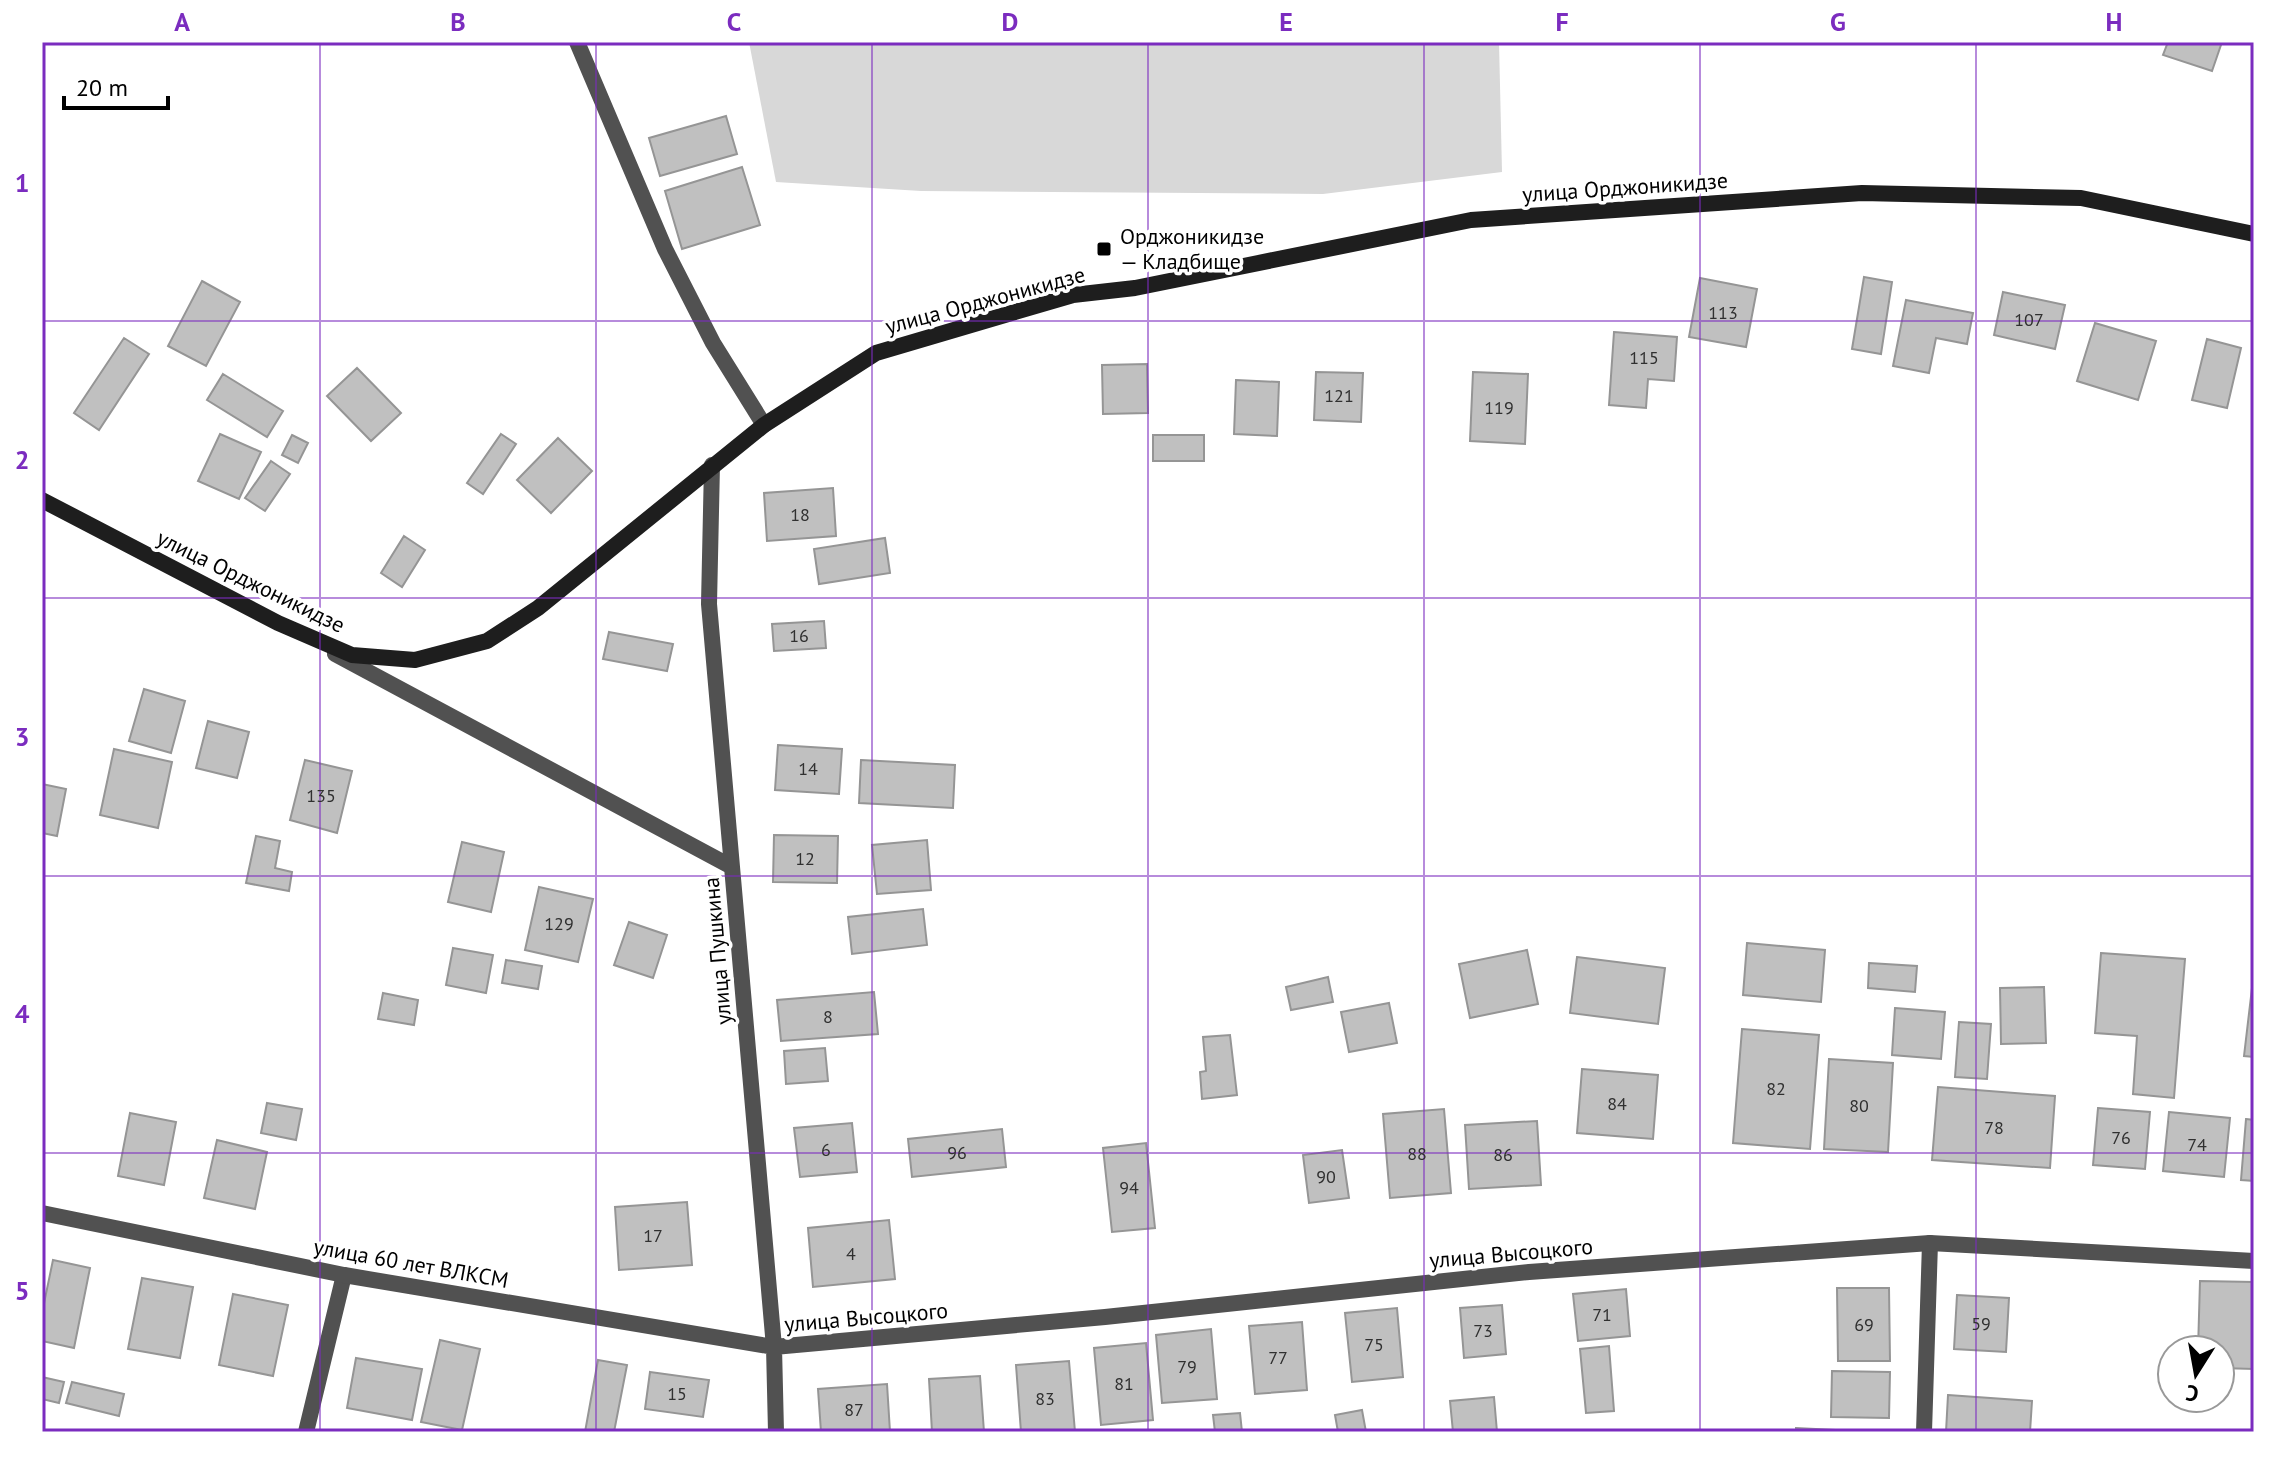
<svg xmlns="http://www.w3.org/2000/svg" width="2296" height="1474" viewBox="0 0 2296 1474" font-family="'PT Sans',sans-serif">
	<style>
		.green { fill: #d8d8d8 }
		.building { fill: #c0c0c0; stroke: #959595; stroke-width: 2 }
		.lines { fill: none; stroke-linecap: round; stroke-linejoin: round }
		.lane { stroke: #515151; stroke-width: 16 }
		.street { stroke: #515151; stroke-width: 16 }
		.secondary { stroke: #1e1e1e; stroke-width: 16 }
		.grid { fill: none; stroke: #7b2cbf; stroke-width: 2; stroke-opacity: 0.55 }
		.poi-dot { fill: #000; stroke: #fff; stroke-width: 3 }
		.labels { text-anchor: middle; stroke-width: 7; stroke-linejoin: round; paint-order: stroke }
		.number-label { font-size: 18px; fill: #303030 }
		.street-label { font-size: 22px; fill: #000; stroke: #fff }
		.poi-label { font-size: 22px; fill: #000; stroke: #fff; text-anchor: start }
		.neatline { fill: none; stroke: #7b2cbf; stroke-width: 3 }
		.grid-label { font-size: 26px; text-anchor: middle; font-weight: bold; fill: #7b2cbf }
	</style>
	<rect width="100%" height="100%" fill="#fff"/>
	<path class="green" d="M 749,42 L 1499,42 L 1502,172 L 1323,194 L 921,191 L 776,182 Z"/>
	<path class="building" d="M 2168,42 L 2222,42 L 2212,71 L 2163,55 Z
		M 726,116 L 737,154 L 660,176 L 649,138 Z
		M 742,167 L 760,225 L 682,249 L 665,191 Z
		M 1864,277 L 1892,282 L 1881,354 L 1852,349 Z
		M 1700,278 L 1757,289 L 1746,347 L 1689,337 Z
		M 202,281 L 240,302 L 206,366 L 168,346 Z
		M 2003,292 L 2065,305 L 2055,349 L 1994,335 Z
		M 1906,300 L 1973,313 L 1967,344 L 1936,338 L 1929,373 L 1893,366 Z
		M 2095,323 L 2156,341 L 2138,400 L 2077,381 Z
		M 1614,332 L 1677,337 L 1674,381 L 1648,379 L 1646,408 L 1609,405 Z
		M 124,338 L 149,354 L 99,430 L 74,413 Z
		M 2207,339 L 2241,348 L 2227,408 L 2192,400 Z
		M 1147,364 L 1148,413 L 1103,414 L 1102,365 Z
		M 357,368 L 401,413 L 371,441 L 327,396 Z
		M 1316,372 L 1363,373 L 1361,422 L 1314,420 Z
		M 1473,372 L 1528,374 L 1525,444 L 1470,441 Z
		M 223,374 L 283,411 L 267,437 L 207,400 Z
		M 1236,380 L 1279,382 L 1277,436 L 1234,434 Z
		M 220,434 L 261,452 L 239,499 L 198,481 Z
		M 501,434 L 516,444 L 483,494 L 467,483 Z
		M 292,435 L 308,443 L 298,463 L 282,455 Z
		M 1153,435 L 1204,435 L 1204,461 L 1153,461 Z
		M 558,438 L 592,471 L 551,513 L 517,480 Z
		M 271,461 L 290,474 L 265,511 L 245,498 Z
		M 833,488 L 836,536 L 767,541 L 764,493 Z
		M 404,536 L 425,550 L 402,587 L 381,573 Z
		M 885,538 L 890,573 L 819,584 L 814,549 Z
		M 824,621 L 826,648 L 774,651 L 772,624 Z
		M 609,632 L 673,644 L 667,671 L 603,659 Z
		M 144,689 L 185,701 L 171,753 L 129,741 Z
		M 208,721 L 249,732 L 237,778 L 196,768 Z
		M 778,745 L 842,749 L 839,794 L 775,790 Z
		M 114,749 L 172,762 L 158,828 L 100,815 Z
		M 305,760 L 352,771 L 337,833 L 290,820 Z
		M 861,760 L 955,765 L 953,808 L 859,803 Z
		M 42,784 L 66,789 L 57,836 L 42,833 Z
		M 774,835 L 838,836 L 837,883 L 773,882 Z
		M 256,836 L 280,841 L 275,868 L 292,872 L 289,891 L 246,883 Z
		M 927,840 L 931,890 L 877,894 L 872,845 Z
		M 462,842 L 504,852 L 491,912 L 448,902 Z
		M 539,887 L 593,899 L 578,962 L 525,950 Z
		M 923,909 L 927,945 L 852,954 L 848,917 Z
		M 629,922 L 667,935 L 653,978 L 614,965 Z
		M 1747,943 L 1825,950 L 1821,1002 L 1743,995 Z
		M 453,948 L 493,955 L 486,993 L 446,985 Z
		M 1527,950 L 1538,1004 L 1470,1018 L 1459,964 Z
		M 2101,953 L 2185,959 L 2174,1098 L 2133,1094 L 2137,1036 L 2095,1033 Z
		M 1577,957 L 1665,968 L 1658,1024 L 1570,1013 Z
		M 506,960 L 542,966 L 538,989 L 502,983 Z
		M 1869,963 L 1917,966 L 1915,992 L 1868,988 Z
		M 2254,971 L 2254,1057 L 2244,1056 Z
		M 1328,977 L 1333,1002 L 1291,1010 L 1286,987 Z
		M 2044,987 L 2046,1043 L 2001,1044 L 2000,988 Z
		M 874,992 L 878,1034 L 781,1041 L 777,1000 Z
		M 383,993 L 418,1000 L 414,1025 L 378,1019 Z
		M 1389,1003 L 1397,1043 L 1349,1052 L 1341,1012 Z
		M 1895,1008 L 1945,1012 L 1941,1059 L 1892,1055 Z
		M 1959,1022 L 1991,1024 L 1987,1079 L 1955,1077 Z
		M 1742,1029 L 1819,1035 L 1810,1149 L 1733,1143 Z
		M 1230,1035 L 1237,1095 L 1202,1099 L 1200,1072 L 1206,1071 L 1203,1037 Z
		M 825,1048 L 828,1081 L 786,1084 L 784,1051 Z
		M 1829,1059 L 1893,1063 L 1888,1152 L 1824,1149 Z
		M 1582,1069 L 1658,1075 L 1653,1139 L 1577,1133 Z
		M 1938,1087 L 2055,1096 L 2050,1168 L 1932,1160 Z
		M 267,1103 L 302,1109 L 296,1140 L 261,1133 Z
		M 2098,1108 L 2150,1112 L 2145,1169 L 2093,1165 Z
		M 1444,1109 L 1451,1193 L 1390,1198 L 1383,1114 Z
		M 2169,1112 L 2230,1118 L 2224,1177 L 2163,1171 Z
		M 130,1113 L 176,1122 L 164,1185 L 118,1176 Z
		M 2246,1119 L 2254,1120 L 2254,1181 L 2241,1180 Z
		M 1537,1121 L 1541,1185 L 1469,1189 L 1465,1125 Z
		M 852,1123 L 857,1172 L 800,1177 L 794,1128 Z
		M 1002,1129 L 1006,1167 L 912,1177 L 908,1139 Z
		M 217,1140 L 267,1152 L 255,1209 L 204,1198 Z
		M 1146,1143 L 1155,1228 L 1112,1232 L 1103,1148 Z
		M 1342,1150 L 1349,1198 L 1309,1203 L 1303,1155 Z
		M 687,1202 L 692,1265 L 619,1270 L 615,1207 Z
		M 889,1220 L 895,1279 L 813,1287 L 808,1228 Z
		M 53,1260 L 90,1268 L 74,1348 L 42,1341 L 42,1313 Z
		M 142,1278 L 193,1287 L 180,1358 L 128,1349 Z
		M 2200,1281 L 2254,1282 L 2254,1369 L 2220,1368 L 2220,1350 L 2198,1350 Z
		M 1837,1288 L 1889,1288 L 1890,1361 L 1838,1361 Z
		M 1626,1289 L 1630,1336 L 1578,1341 L 1573,1294 Z
		M 233,1294 L 288,1305 L 273,1376 L 219,1365 Z
		M 1957,1295 L 2009,1298 L 2006,1352 L 1954,1349 Z
		M 1502,1305 L 1506,1354 L 1464,1358 L 1460,1308 Z
		M 1397,1308 L 1403,1377 L 1352,1382 L 1345,1313 Z
		M 1302,1322 L 1307,1390 L 1255,1394 L 1249,1326 Z
		M 1211,1329 L 1217,1399 L 1162,1403 L 1156,1335 Z
		M 440,1340 L 480,1349 L 462,1430 L 421,1422 Z
		M 1146,1343 L 1153,1420 L 1101,1425 L 1094,1348 Z
		M 1609,1346 L 1614,1411 L 1586,1413 L 1580,1349 Z
		M 356,1358 L 422,1369 L 412,1420 L 347,1408 Z
		M 598,1360 L 627,1365 L 614,1432 L 585,1432 Z
		M 1069,1361 L 1075,1432 L 1021,1432 L 1016,1365 Z
		M 1832,1371 L 1890,1372 L 1889,1418 L 1831,1417 Z
		M 650,1372 L 709,1380 L 703,1417 L 645,1409 Z
		M 980,1376 L 984,1432 L 932,1432 L 929,1379 Z
		M 42,1377 L 64,1382 L 59,1403 L 42,1399 Z
		M 72,1382 L 124,1394 L 119,1416 L 66,1403 Z
		M 887,1384 L 890,1432 L 821,1432 L 818,1389 Z
		M 1948,1395 L 2032,1401 L 2030,1432 L 1946,1432 Z
		M 1494,1397 L 1497,1432 L 1453,1432 L 1450,1401 Z
		M 1362,1410 L 1366,1432 L 1338,1432 L 1335,1415 Z
		M 1240,1413 L 1242,1432 L 1215,1432 L 1213,1415 Z
		M 1796,1428 L 1875,1432 L 1796,1432 Z"/>
	<g class="lines">
		<path class="lane" d="M 306,1432 L 344,1275
			M 1924,1432 L 1930,1243"/>
		<path class="street" d="M 577,42 L 665,249 L 713,343 L 764,425
			M 712,465 L 709,604 L 774,1347 L 776,1432
			M 335,654 L 732,867
			M 42,1213 L 344,1275 L 774,1347 L 1105,1317 L 1529,1272 L 1930,1243 L 2254,1261"/>
		<path class="secondary" d="M 42,500 L 278,623 L 352,655 L 415,660 L 487,641 L 538,608 L 764,425 L 876,353 L 1073,295 L 1135,288 L 1471,220 L 1862,193 L 2081,198 L 2254,234"/>
	</g>
	<path class="grid" d="M 320,42 L 320,1432M 596,42 L 596,1432M 872,42 L 872,1432M 1148,42 L 1148,1432M 1424,42 L 1424,1432M 1700,42 L 1700,1432M 1976,42 L 1976,1432M 42,321 L 2254,321M 42,598 L 2254,598M 42,876 L 2254,876M 42,1153 L 2254,1153"/>
	<rect class="poi-dot" x="1096" y="241" width="16" height="16" rx="4"/>
	<g class="labels">
		<g class="number-label">
			<text x="1723" y="319">113</text>
			<text x="2029" y="326">107</text>
			<text x="1644" y="364">115</text>
			<text x="1339" y="402">121</text>
			<text x="1499" y="414">119</text>
			<text x="800" y="521">18</text>
			<text x="799" y="642">16</text>
			<text x="808" y="775">14</text>
			<text x="321" y="802">135</text>
			<text x="805" y="865">12</text>
			<text x="559" y="930">129</text>
			<text x="828" y="1023">8</text>
			<text x="1776" y="1095">82</text>
			<text x="1617" y="1110">84</text>
			<text x="1859" y="1112">80</text>
			<text x="1994" y="1134">78</text>
			<text x="2121" y="1144">76</text>
			<text x="2197" y="1151">74</text>
			<text x="826" y="1156">6</text>
			<text x="957" y="1159">96</text>
			<text x="1417" y="1160">88</text>
			<text x="1503" y="1161">86</text>
			<text x="1326" y="1183">90</text>
			<text x="1129" y="1194">94</text>
			<text x="653" y="1242">17</text>
			<text x="851" y="1260">4</text>
			<text x="1602" y="1321">71</text>
			<text x="1981" y="1330">59</text>
			<text x="1864" y="1331">69</text>
			<text x="1483" y="1337">73</text>
			<text x="1374" y="1351">75</text>
			<text x="1278" y="1364">77</text>
			<text x="1187" y="1373">79</text>
			<text x="1124" y="1390">81</text>
			<text x="677" y="1400">15</text>
			<text x="1045" y="1405">83</text>
			<text x="854" y="1416">87</text>
		</g>
		<g class="street-label">
			<text transform="translate(1625 187) rotate(-4)" y="8">улица Орджоникидзе</text>
			<text transform="translate(985 300) rotate(-15)" y="8">улица Орджоникидзе</text>
			<text transform="translate(251 581) rotate(26)" y="8">улица Орджоникидзе</text>
			<text transform="translate(717 951) rotate(-95)" y="8">улица Пушкина</text>
			<text transform="translate(1511 1253) rotate(-5)" y="8">улица Высоцкого</text>
			<text transform="translate(411 1263) rotate(10)" y="8">улица 60 лет ВЛКСМ</text>
			<text transform="translate(866 1317) rotate(-5)" y="8">улица Высоцкого</text>
		</g>
		<g class="poi-label">
			<text x="1120" y="244">Орджоникидзе<tspan x="1120" dy="25">— Кладбище</tspan></text>
		</g>
	</g>
	<rect width="2296" height="1474" fill="none" stroke="#ffffff" stroke-width="88"/>
	<g transform="translate(2196 1374) rotate(191)"><circle r="38" fill="#ffffff" stroke="#999999" stroke-width="2"/>
	<path d="M0-6L14 30L0 20L-14 30Z" fill="#000000"/>
	<text y="-12" font-size="22" font-weight="bold" text-anchor="middle" fill="#000000">С</text>
	</g>
	<path d="M64 96v12h104v-12" fill="none" stroke="#000000" stroke-width="4"/>
	<text x="76" y="96" font-size="24" fill="#000000" stroke="#ffffff" stroke-width="6" paint-order="stroke">20 m</text>
	<rect x="44" y="44" width="2208" height="1386" class="neatline"/>
	<g class="grid-label">
		<text x="182" y="31">A</text>
		<text x="458" y="31">B</text>
		<text x="734" y="31">C</text>
		<text x="1010" y="31">D</text>
		<text x="1286" y="31">E</text>
		<text x="1562" y="31">F</text>
		<text x="1838" y="31">G</text>
		<text x="2114" y="31">H</text>
		<text x="22" y="192">1</text>
		<text x="22" y="469">2</text>
		<text x="22" y="746">3</text>
		<text x="22" y="1023">4</text>
		<text x="22" y="1300">5</text>
	</g>
</svg>
